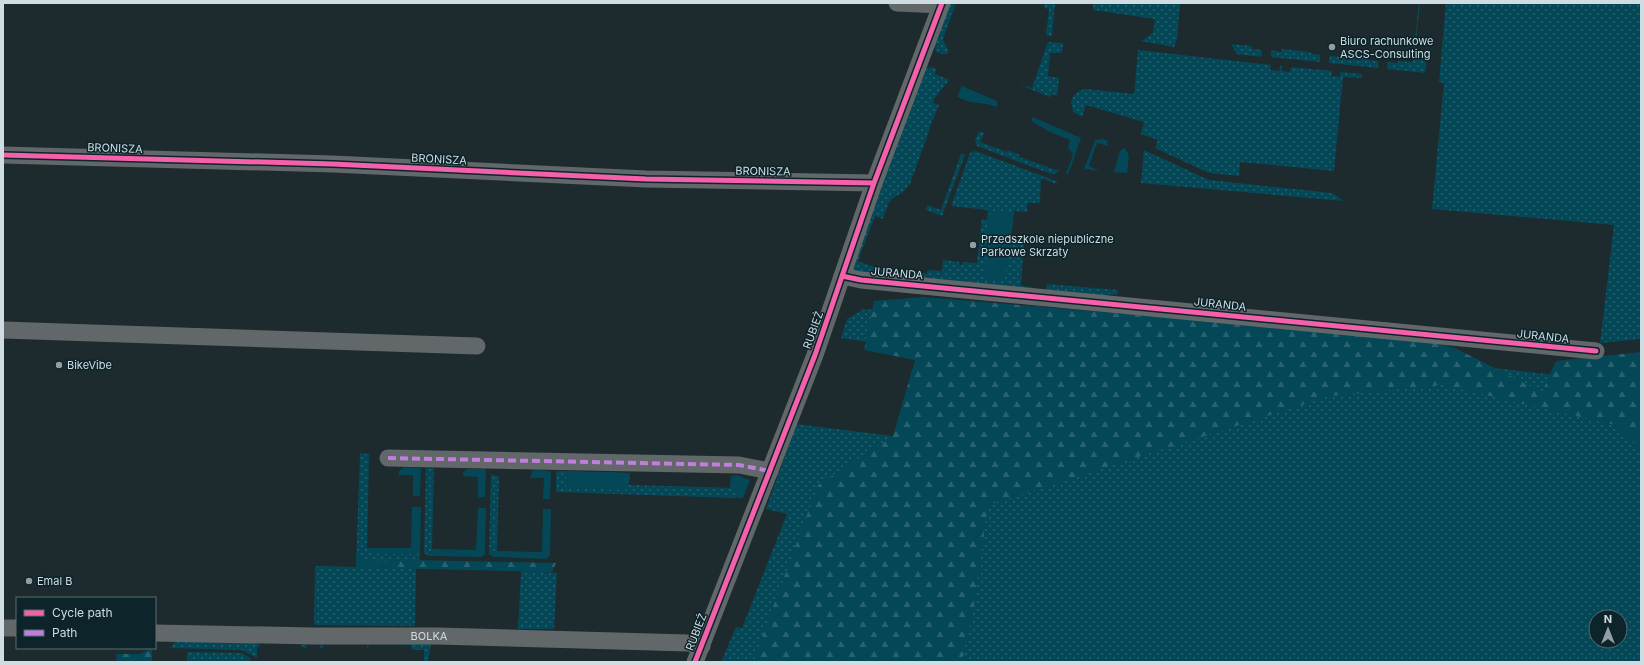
<svg xmlns="http://www.w3.org/2000/svg" width="1644" height="665" viewBox="0 0 1644 665" font-family="Inter,sans-serif">
	<style>
		.grass { fill: url(#grass-dots); fill-rule: evenodd }
		.forest { fill: url(#forest-firs) }
		.green { fill: #044858 }
		.lines { fill: none; stroke-linecap: round; stroke-linejoin: round }
		.street { stroke: #626769; stroke-width: 17 }
		.quiet { stroke: #c07fdc; stroke-width: 4; stroke-dasharray: 8 4; stroke-linecap: butt }
		.cycleway-casing { stroke: #0c242a; stroke-width: 8 }
		.cycleway { stroke: #f560ab; stroke-width: 5 }
		.poi-dot { fill: #919ea3; stroke: #0c242a; stroke-width: 1.5 }
		.labels { text-anchor: middle; stroke-width: 3; stroke-linejoin: round; paint-order: stroke }
		.poi-label { font-size: 11px; fill: #cfdde2; stroke: #0c242a; text-anchor: start }
		.street-label { font-size: 11px; fill: #cfdde2; stroke: #0c242a }
	</style>
	<defs>
		<pattern id="grass-dots" width="8" height="8" patternUnits="userSpaceOnUse"><rect width="8" height="8" fill="#044858"/><path d="M2 2h.1M6 6h.1" fill="none" stroke="#286270" stroke-width="1.8" stroke-linecap="round"/></pattern>
		<pattern id="forest-firs" width="22" height="20" patternUnits="userSpaceOnUse"><rect width="22" height="20" fill="#044858"/><path d="M5 1l3.5 6h-7zM16 11l3.5 6h-7z" fill="#286270"/></pattern>
	</defs>
	<rect width="100%" height="100%" fill="#1d2a2e"/>
	<path class="grass" d="M 946,3 L 956,3 L 943,39 L 949,52 L 946,54 L 937,53 L 932,42 Z
		M 1045,3 L 1055,3 L 1052,36 L 1046,35 L 1049,9 L 1044,8 Z
		M 1093,3 L 1180,3 L 1177,39 L 1174,47 L 1141,41 L 1153,33 L 1155,19 L 1093,10 Z
		M 1419,3 L 1431,3 L 1431,4 L 1420,3 L 1415,52 L 1427,53 L 1425,73 L 1387,69 L 1387,62 L 1398,63 L 1398,61 L 1413,62 Z
		M 1446,3 L 1641,3 L 1641,339 L 1600,343 L 1614,225 L 1432,209 L 1444,83 L 1439,82 Z
		M 1048,42 L 1063,43 L 1062,53 L 1050,53 L 1048,76 L 1059,78 L 1057,96 L 1053,94 L 1050,97 L 1020,85 L 1032,88 Z
		M 1231,44 L 1252,46 L 1252,49 L 1262,50 L 1261,57 L 1237,54 Z
		M 1282,49 L 1310,52 L 1312,54 L 1320,55 L 1320,62 L 1271,57 L 1271,50 L 1282,52 Z
		M 1138,50 L 1271,65 L 1270,70 L 1279,71 L 1280,66 L 1282,66 L 1282,71 L 1290,72 L 1291,67 L 1332,71 L 1331,76 L 1340,77 L 1340,72 L 1362,74 L 1362,78 L 1343,77 L 1334,171 L 1240,162 L 1239,176 L 1209,173 L 1155,148 L 1158,140 L 1141,134 L 1144,122 L 1086,105 L 1082,117 L 1073,112 L 1071,102 C 1073,95 1077,91 1085,89 L 1134,94 Z
		M 1341,55 L 1368,58 L 1368,60 L 1378,61 L 1378,68 L 1329,63 L 1330,56 L 1340,57 Z
		M 932,67 L 936,69 L 935,74 L 949,80 L 934,99 L 933,103 L 939,105 L 931,124 L 927,137 L 910,184 L 903,192 L 893,198 L 889,202 L 883,219 L 875,216 L 858,261 L 877,268 L 878,267 C 883,269 883,272 882,277 L 855,274 L 849,266 L 923,69 Z
		M 979,131 L 984,133 L 980,142 L 1007,152 L 1008,150 L 1020,155 L 1019,157 L 1059,171 L 1054,174 L 1051,174 L 977,146 L 975,141 Z
		M 1144,150 L 1209,180 L 1332,193 L 1344,201 L 1141,183 Z
		M 975,151 L 1059,182 L 1054,183 L 1041,178 L 1040,203 L 1027,203 L 1027,212 L 1014,211 L 1011,240 L 1024,241 L 1021,286 L 1033,287 L 1033,291 L 895,275 L 901,271 L 915,275 L 917,271 L 926,274 L 928,270 L 942,271 L 943,260 L 959,262 L 960,265 L 962,265 L 963,262 L 977,263 L 982,219 L 987,220 L 988,210 L 951,206 L 970,153 Z
		M 961,154 L 965,155 L 942,216 L 926,210 L 927,205 L 941,210 Z
		M 1047,284 L 1118,290 L 1117,295 L 1109,294 L 1109,298 L 1046,293 Z
		M 864,309 L 1416,359 L 1641,385 L 1641,662 L 721,662 L 736,627 L 742,628 L 787,514 L 766,509 L 796,424 L 893,436 L 875,448 L 1013,363 L 841,338 L 847,319 ZM 1596,617 L 1620,617 L 1620,641 L 1596,641 Z
		M 360,453 L 369,454 L 367,553 L 420,554 L 419,569 L 416,569 L 415,626 L 314,625 L 315,566 L 356,567 Z
		M 426,468 L 434,468 L 432,549 L 429,556 L 424,553 Z
		M 558,471 L 567,471 L 566,488 L 605,489 L 606,472 L 630,473 L 629,485 L 738,488 L 736,498 L 556,492 L 556,473 Z
		M 491,474 L 499,477 L 497,551 L 489,554 Z
		M 521,571 L 557,573 L 554,629 L 518,629 Z
		M 182,638 L 301,640 L 305,642 L 307,648 L 302,647 L 302,642 L 260,641 L 259,647 L 257,647 L 257,658 L 242,650 L 171,648 L 174,643 Z
		M 324,640 L 431,643 L 428,662 L 424,662 L 424,650 L 412,650 L 411,645 L 369,644 L 368,649 L 367,649 L 367,643 L 324,642 L 323,648 L 319,648 Z
		M 187,652 L 241,653 L 250,658 L 249,662 L 187,661 Z"/>
	<path class="forest" d="M 924,297 L 1421,339 L 1455,348 L 1542,392 L 1556,361 L 1641,352 L 1641,450 L 1615,425 L 1442,385 L 1330,396 L 988,505 L 973,612 L 962,662 L 753,662 L 818,485 L 893,436 L 915,360 L 864,350 L 874,301 Z
		M 410,560 L 556,563 L 552,572 L 383,568 L 383,562 Z
		M 149,650 L 152,650 L 152,662 L 117,661 L 116,654 L 140,654 Z"/>
	<path class="green" d="M 962,86 L 997,101 L 997,107 L 987,104 L 970,102 L 957,97 Z
		M 1033,117 L 1081,138 L 1068,175 L 1066,174 L 1073,154 L 1068,148 L 1070,140 L 1050,132 L 1031,121 Z
		M 1102,139 L 1107,140 L 1108,146 L 1097,143 L 1089,166 L 1100,171 L 1084,169 L 1094,143 L 1095,140 Z
		M 1125,148 L 1129,156 L 1127,173 L 1114,172 L 1120,151 Z
		M 990,211 L 1012,213 L 1005,281 L 984,279 Z
		M 404,467 L 421,468 L 420,496 L 413,496 L 413,475 L 398,475 L 399,471 Z
		M 467,469 L 486,469 L 485,497 L 478,497 L 478,477 L 463,476 L 463,473 Z
		M 536,470 L 550,471 L 551,473 L 550,499 L 543,499 L 544,478 L 530,478 L 532,471 Z
		M 567,471 L 627,473 L 626,490 L 566,488 Z
		M 737,475 L 750,480 L 743,498 L 736,498 L 738,488 L 730,488 L 731,476 Z
		M 412,507 L 421,507 L 420,554 L 367,553 L 367,548 L 411,548 Z
		M 478,508 L 486,508 L 485,554 L 481,557 L 429,556 L 432,549 L 476,550 Z
		M 543,509 L 551,509 L 550,555 L 546,559 L 494,557 L 489,554 L 497,551 L 542,552 Z
		M 356,552 L 367,561 L 383,562 L 383,568 L 356,567 Z"/>
	<g class="lines">
		<g class="street">
			<path d="M 897,3 L 941,5"/>
			<path d="M 3,155 L 333,164 L 646,179 L 874,183"/>
			<path d="M 842,276 L 861,280 L 1596,351"/>
			<path d="M 3,330 L 477,346"/>
			<path d="M 388,458 L 739,465 L 770,471"/>
			<path d="M 3,628 L 17,628"/>
			<path id="s1" d="M 155,633 L 314,636 L 437,636 L 688,643 L 702,646"/>
			<path d="M 695,662 L 815,355 L 874,183 L 942,3"/>
		</g>
		<path class="quiet" d="M 388,458 L 739,465 L 770,471"/>
		<g class="cycleway-casing">
			<path id="cycleway" d="M 3,155 L 333,164 L 646,179 L 874,183
				M 842,276 L 861,280 L 1596,351
				M 695,662 L 815,355 L 874,183 L 942,3"/>
		</g>
		<use href="#cycleway" class="cycleway"/>
	</g>
	<g class="poi-dot">
		<circle cx="1332" cy="47" r="4"/>
		<circle cx="973" cy="245" r="4"/>
		<circle cx="59" cy="365" r="4"/>
		<circle cx="29" cy="581" r="4"/>
	</g>
	<g class="labels">
		<g class="poi-label">
			<text x="1340" y="45">Biuro rachunkowe<tspan x="1340" dy="13">ASCS-Consulting</tspan></text>
			<text x="981" y="243">Przedszkole niepubliczne<tspan x="981" dy="13">Parkowe Skrzaty</tspan></text>
			<text x="67" y="369">BikeVibe</text>
			<text x="37" y="585">Emal B</text>
		</g>
		<g class="street-label">
			<text transform="translate(115 148) rotate(2)" y="4">BRONISZA</text>
			<text transform="translate(439 159) rotate(3)" y="4">BRONISZA</text>
			<text transform="translate(763 171) rotate(1)" y="4">BRONISZA</text>
			<text transform="translate(897 273) rotate(5)" y="4">JURANDA</text>
			<text transform="translate(1220 304) rotate(6)" y="4">JURANDA</text>
			<text transform="translate(813 330) rotate(-70)" y="4">RUBIEŻ</text>
			<text transform="translate(1543 336) rotate(6)" y="4">JURANDA</text>
			<text transform="translate(696 632) rotate(-69)" y="4">RUBIEŻ</text>
			<text dy="4" stroke="none"><textPath href="#s1" startOffset="274">BOLKA</textPath></text>
		</g>
	</g>
	<rect width="1644" height="665" fill="none" stroke="#cfdde2" stroke-width="8"/>
	<rect x="16" y="597" width="140" height="52" fill="#0c242a" stroke="#5a6e74"/>
	<rect x="24" y="610" width="20" height="6" fill="#f560ab" stroke="#5a6e74"/>
	<text x="52" y="617" font-size="12" fill="#cfdde2">Cycle path</text>
	<rect x="24" y="630" width="20" height="6" fill="#c07fdc" stroke="#5a6e74"/>
	<text x="52" y="637" font-size="12" fill="#cfdde2">Path</text>
	<g transform="translate(1608 629)"><circle r="19" fill="#0c242a" stroke="#5a6e74"/>
	<path d="M0-3L7 15L0 10L-7 15Z" fill="#919ea3"/>
	<text y="-6" font-size="11" font-weight="bold" text-anchor="middle" fill="#cfdde2">N</text>
	</g>
</svg>
